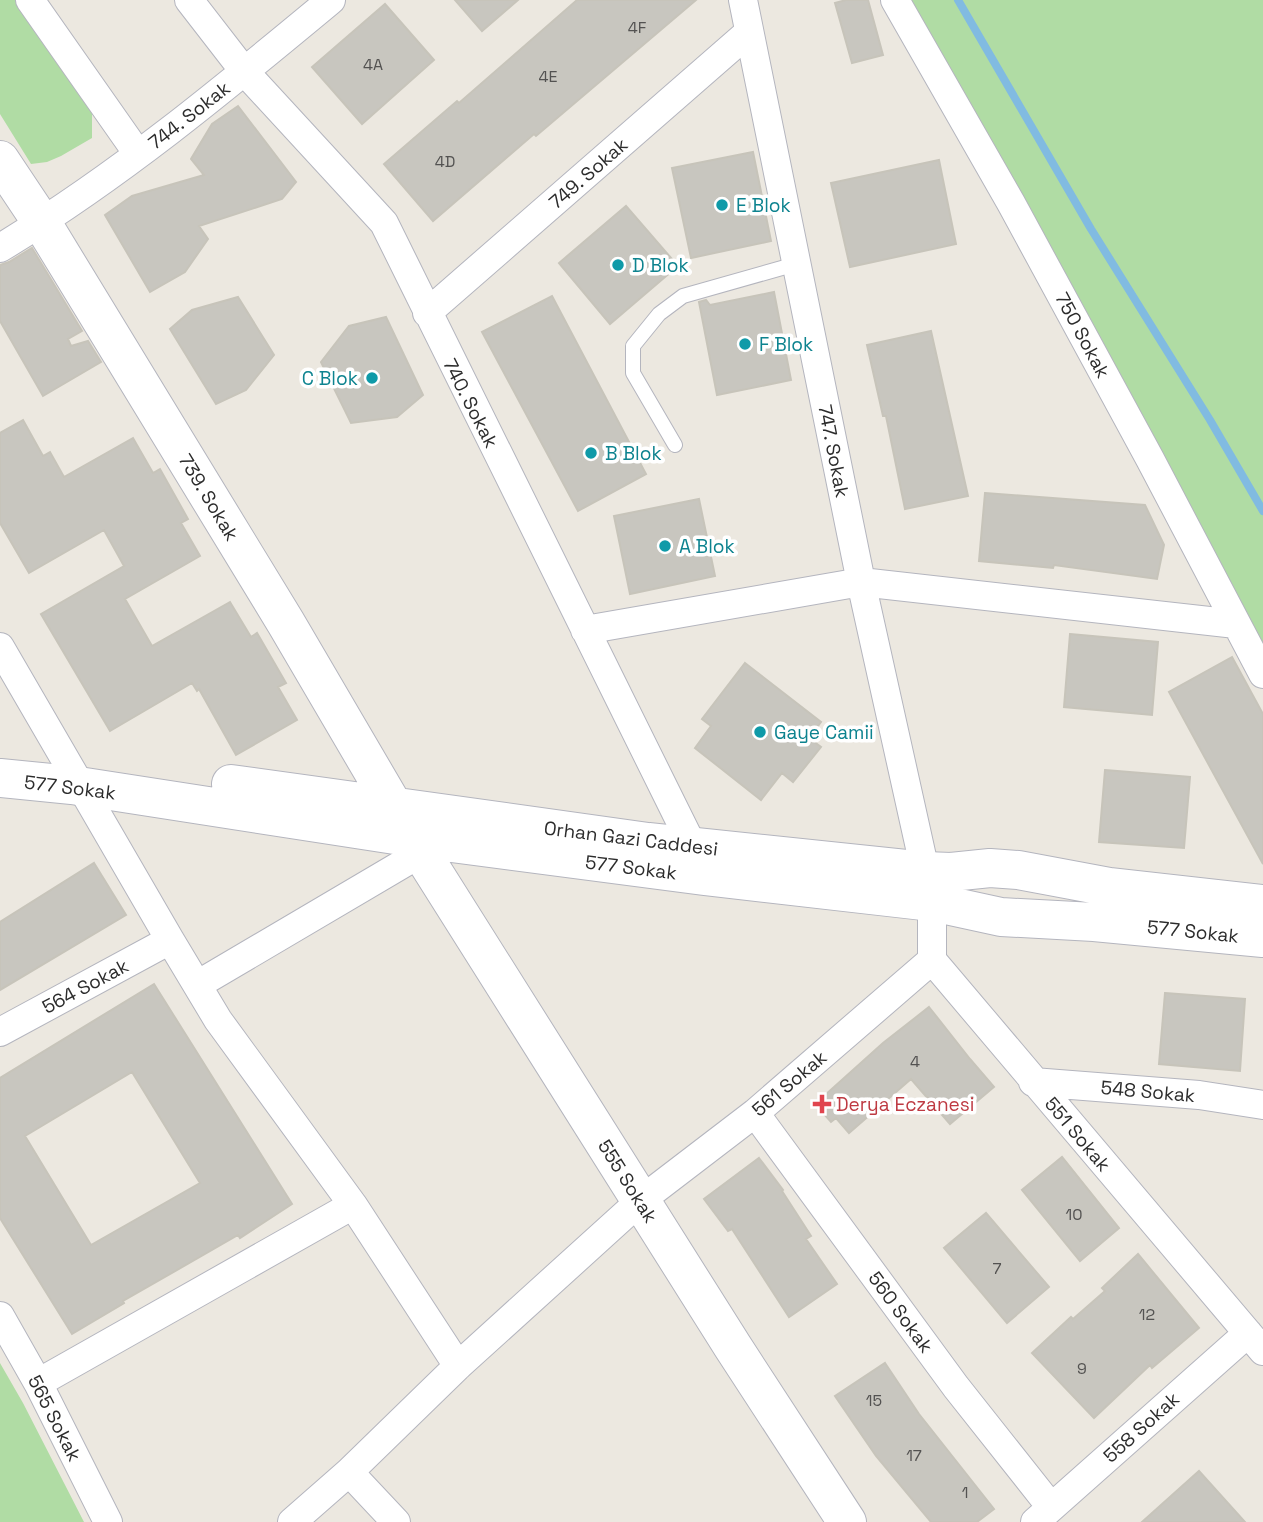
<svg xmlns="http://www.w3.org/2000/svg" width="1263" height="1522" viewBox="0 0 1263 1522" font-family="'Space Grotesk',sans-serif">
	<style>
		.green { fill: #b0dca4 }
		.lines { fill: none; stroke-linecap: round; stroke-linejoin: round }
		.stream { stroke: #81bbe1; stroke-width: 8 }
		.building { fill: #c8c6bf; stroke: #c7c4ba; stroke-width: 2; fill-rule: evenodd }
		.lane-casing { stroke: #b4b5be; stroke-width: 16 }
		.street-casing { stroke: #b4b5be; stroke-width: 30 }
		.secondary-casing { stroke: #b4b5be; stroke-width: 40 }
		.lane { stroke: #fff; stroke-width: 14 }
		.street { stroke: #fff; stroke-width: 28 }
		.secondary { stroke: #fff; stroke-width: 38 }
		.culture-dot { fill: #0f9aa8; stroke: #fff; stroke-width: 2.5 }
		.health-dot { fill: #e0444e; stroke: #fff; stroke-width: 2.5 }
		.labels { text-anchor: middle; stroke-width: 7; stroke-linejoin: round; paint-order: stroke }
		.number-label { font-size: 16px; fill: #535251 }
		.street-label { font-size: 19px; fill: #2c2c2c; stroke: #fff }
		.culture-label { font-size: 19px; fill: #0d838f; stroke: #fff; text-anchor: start }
		.health-label { font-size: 19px; fill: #be3a42; stroke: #fff; text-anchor: start }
	</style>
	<rect width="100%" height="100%" fill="#ece8e0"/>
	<path class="green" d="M 0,0 L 24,0 L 92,109 L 92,138 L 61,156 L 47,162 L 31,164 L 0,114 Z
		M 895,0 L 1263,0 L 1263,667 Z
		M 0,1363 L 23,1403 L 84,1522 L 0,1522 Z"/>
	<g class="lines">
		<path class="stream" d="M 958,0 L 1091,229 L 1210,420 L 1263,511"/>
	</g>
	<path class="building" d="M 455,0 L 518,0 L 482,31 Z
		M 577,0 L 696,0 L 536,136 L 534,134 L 433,221 L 384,164 L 457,101 L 459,103 Z
		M 846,0 L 868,0 L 883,55 L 852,63 L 835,3 Z
		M 385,4 L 434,60 L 362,124 L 312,67 Z
		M 238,106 L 296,182 L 282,199 L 199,226 L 208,239 L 185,272 L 150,292 L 105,215 L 132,196 L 204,175 L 191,159 L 212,124 Z
		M 753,152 L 771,241 L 691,258 L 672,168 Z
		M 939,160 L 956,244 L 850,267 L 831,183 Z
		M 626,206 L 678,266 L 610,324 L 559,263 Z
		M 32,248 L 82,331 L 68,339 L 71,346 L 88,341 L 101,362 L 43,396 L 0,321 L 0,265 L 9,262 Z
		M 774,292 L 791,380 L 717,395 L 699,302 L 706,300 L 710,305 Z
		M 552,296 L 646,474 L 578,511 L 482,332 Z
		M 238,297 L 274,355 L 246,390 L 216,404 L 170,329 L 192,310 Z
		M 386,317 L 423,395 L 397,417 L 351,423 L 321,362 L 349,326 Z
		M 931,331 L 968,496 L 905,509 L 886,416 L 883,416 L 867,345 Z
		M 23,420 L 43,456 L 50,452 L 64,477 L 133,438 L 153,473 L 160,469 L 188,519 L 181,523 L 200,556 L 125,599 L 152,646 L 230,602 L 251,637 L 257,633 L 286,683 L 278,687 L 297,720 L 236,755 L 199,689 L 197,691 L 192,683 L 110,731 L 41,614 L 124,566 L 104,530 L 29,573 L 0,523 L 0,433 Z
		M 985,493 L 1145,505 L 1164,545 L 1157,579 L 1054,565 L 1053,568 L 979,561 Z
		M 699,499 L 715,576 L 630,594 L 614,516 Z
		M 1070,634 L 1158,642 L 1152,715 L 1064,707 Z
		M 1232,657 L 1263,714 L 1263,864 L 1169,692 Z
		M 745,663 L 821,722 L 809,738 L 821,747 L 793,782 L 782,773 L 761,800 L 695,748 L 711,726 L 702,719 Z
		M 1105,770 L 1190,777 L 1184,848 L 1099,842 Z
		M 94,863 L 126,915 L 0,990 L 0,922 Z
		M 154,984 L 292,1204 L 240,1238 L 238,1235 L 123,1301 L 124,1303 L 72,1334 L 0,1218 L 0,1078 ZM 132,1072 L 200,1183 L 91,1245 L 25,1136 Z
		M 1165,993 L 1245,999 L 1240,1071 L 1159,1064 Z
		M 929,1007 L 970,1059 L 994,1087 L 950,1124 L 911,1079 L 849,1133 L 836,1118 L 831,1122 L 815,1104 L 883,1043 Z
		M 1062,1157 L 1119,1228 L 1080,1261 L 1022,1190 Z
		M 759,1158 L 783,1190 L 782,1191 L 811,1236 L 806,1239 L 837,1284 L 789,1317 L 732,1229 L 728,1231 L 704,1199 Z
		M 986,1213 L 1049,1287 L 1007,1323 L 944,1248 Z
		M 1138,1254 L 1199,1328 L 1152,1368 L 1150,1365 L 1094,1418 L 1032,1353 L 1071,1317 L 1073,1319 L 1105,1291 L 1102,1288 Z
		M 885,1363 L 919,1414 L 994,1509 L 977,1522 L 931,1522 L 876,1456 L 835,1396 Z
		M 1199,1471 L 1245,1522 L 1142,1522 Z"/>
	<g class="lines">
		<g class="lane-casing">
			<path id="lane" d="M 675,445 L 633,373 L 633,346 L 659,314 L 683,296 L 796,264"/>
		</g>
		<g class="street-casing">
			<path id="street" d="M 30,0 L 138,154
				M 189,0 L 244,71 L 384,223 L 693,847
				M 743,0 L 861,582 L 932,902 L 932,960 L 1263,1351
				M 895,0 L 1011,203 L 1150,459 L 1263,674
				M 0,248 C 118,177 225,88 331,0
				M 427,313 L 749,32
				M 585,630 L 861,582 L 1236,624
				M 0,647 L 170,940 L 218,1020 L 353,1205 L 458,1366
				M 197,985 L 421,853
				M 0,1032 L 170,940
				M 1033,1082 L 1199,1095 L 1263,1105
				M 755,1113 L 956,1387 L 1051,1507
				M 0,1316 L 38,1383 L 108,1522
				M 38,1383 L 353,1205
				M 349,1472 L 396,1522
				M 292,1522 L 349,1472 L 458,1366 L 640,1201 L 755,1113 L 932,960
				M 1035,1522 L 1248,1333"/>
		</g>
		<g class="secondary-casing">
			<path id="secondary" d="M 0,160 L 42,223 L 286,623 L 412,838 L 733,1347 L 847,1522
				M 0,778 L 72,785 L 421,839 L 704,876 L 932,902 L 1001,917 L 1094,922 L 1263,938
				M 231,784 L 648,842 L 925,871 L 951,872 L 990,868 L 1018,870 L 1109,887 L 1263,904"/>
		</g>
		<use href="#lane" class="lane"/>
		<use href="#street" class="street"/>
		<use href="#secondary" class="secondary"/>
	</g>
	<g class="culture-dot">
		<circle cx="722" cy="205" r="7"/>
		<circle cx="618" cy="265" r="7"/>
		<circle cx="745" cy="344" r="7"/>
		<circle cx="372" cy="378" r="7"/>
		<circle cx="591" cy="453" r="7"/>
		<circle cx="665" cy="546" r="7"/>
		<circle cx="760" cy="732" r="7"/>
	</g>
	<path class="health-dot" d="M818.5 1093.5h7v7h7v7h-7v7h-7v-7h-7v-7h7z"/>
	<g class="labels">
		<g class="number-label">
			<text x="637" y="33">4F</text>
			<text x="373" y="70">4A</text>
			<text x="548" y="82">4E</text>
			<text x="445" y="167">4D</text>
			<text x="915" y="1067">4</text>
			<text x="1074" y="1220">10</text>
			<text x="997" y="1274">7</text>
			<text x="1147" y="1320">12</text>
			<text x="1082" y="1374">9</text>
			<text x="874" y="1406">15</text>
			<text x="914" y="1461">17</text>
			<text x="965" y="1498">1</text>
		</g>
		<g class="street-label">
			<text transform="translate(189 115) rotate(-38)" y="7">744. Sokak</text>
			<text transform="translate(588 173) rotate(-41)" y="7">749. Sokak</text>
			<text transform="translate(1083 335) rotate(62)" y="7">750 Sokak</text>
			<text transform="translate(471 403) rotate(63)" y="7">740. Sokak</text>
			<text transform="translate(834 451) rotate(79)" y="7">747. Sokak</text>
			<text transform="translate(209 497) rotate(59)" y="7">739. Sokak</text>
			<text transform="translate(70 787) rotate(7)" y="7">577 Sokak</text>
			<text transform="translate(631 838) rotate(7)" y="7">Orhan Gazi Caddesi</text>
			<text transform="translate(631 867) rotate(7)" y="7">577 Sokak</text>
			<text transform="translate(1193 931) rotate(6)" y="7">577 Sokak</text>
			<text transform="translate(85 986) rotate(-28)" y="7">564 Sokak</text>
			<text transform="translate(789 1083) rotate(-40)" y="7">561 Sokak</text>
			<text transform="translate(1148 1091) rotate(5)" y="7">548 Sokak</text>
			<text transform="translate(1078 1134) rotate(50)" y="7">551 Sokak</text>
			<text transform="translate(628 1181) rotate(58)" y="7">555 Sokak</text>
			<text transform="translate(901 1312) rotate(54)" y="7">560 Sokak</text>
			<text transform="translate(55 1418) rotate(63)" y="7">565 Sokak</text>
			<text transform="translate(1141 1427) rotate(-42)" y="7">558 Sokak</text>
		</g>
		<g class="culture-label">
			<text x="736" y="212">E Blok</text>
			<text x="632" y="272">D Blok</text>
			<text x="759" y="351">F Blok</text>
			<text x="358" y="385" text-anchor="end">C Blok</text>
			<text x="605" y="460">B Blok</text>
			<text x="679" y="553">A Blok</text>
			<text x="774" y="739">Gaye Camii</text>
		</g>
		<g class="health-label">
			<text x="836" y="1111">Derya Eczanesi</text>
		</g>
	</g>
</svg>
